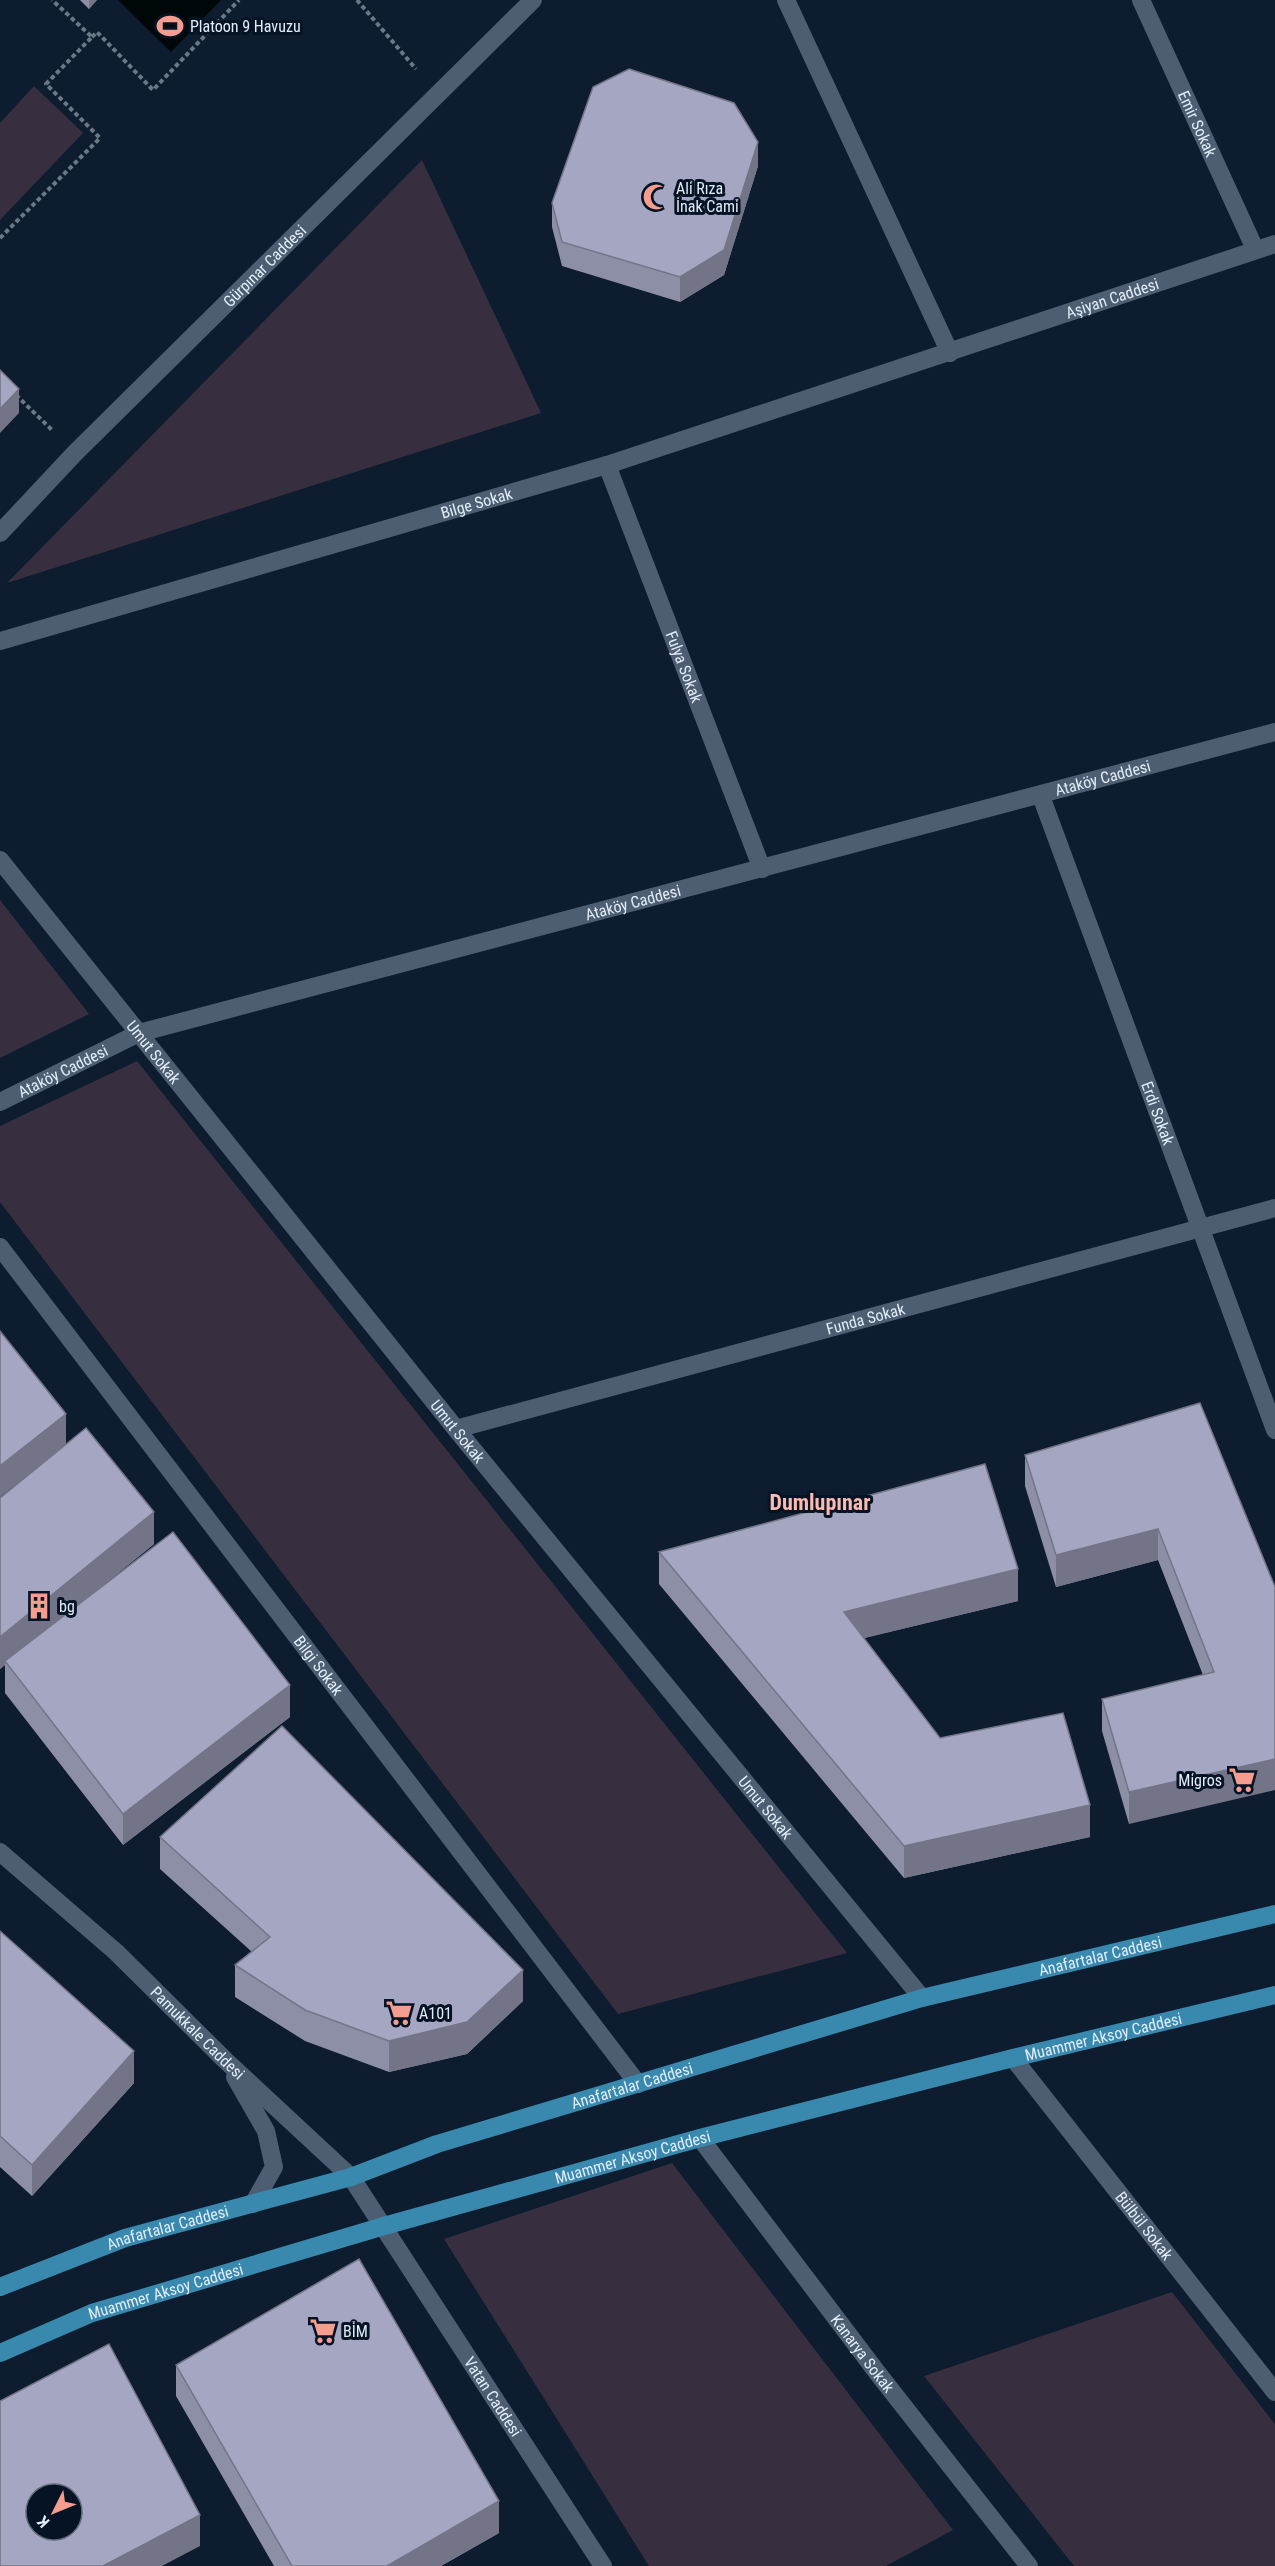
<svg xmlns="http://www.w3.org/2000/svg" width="1275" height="2566" viewBox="0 0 1275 2566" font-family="'Roboto Condensed',sans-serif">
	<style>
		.green { fill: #372f3f }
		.water { fill: #000709 }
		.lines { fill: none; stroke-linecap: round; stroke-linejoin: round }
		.path { stroke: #6b7887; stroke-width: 4; stroke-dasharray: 4.5 3; stroke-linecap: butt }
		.minor { stroke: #4d5e73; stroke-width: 18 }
		.major { stroke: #3889ad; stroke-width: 18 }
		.wall { fill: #8d8fa7 }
		.shaded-wall { fill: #737488 }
		.building { fill: #a4a6c2; stroke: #737488; stroke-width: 1.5; fill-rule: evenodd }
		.labels { text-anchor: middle; stroke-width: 6; stroke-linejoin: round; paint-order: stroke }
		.poi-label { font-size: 16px; fill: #e3edf9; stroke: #051324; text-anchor: start }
		.street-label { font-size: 16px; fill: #e3edf9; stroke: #051324 }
		.district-label { font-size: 22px; font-weight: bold; fill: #fdbaaf; stroke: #051324 }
	</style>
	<rect width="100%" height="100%" fill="#0d1c2e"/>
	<path class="green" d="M 34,86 L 83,133 L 0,220 L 0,123 Z
		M 422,160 L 541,413 L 7,583 Z
		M 0,900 L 89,1014 L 0,1058 Z
		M 137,1061 L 847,1953 L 618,2014 L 0,1202 L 0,1126 Z
		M 672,2163 L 953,2530 L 886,2566 L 649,2566 L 444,2239 Z
		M 1172,2292 L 1275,2424 L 1275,2566 L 1074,2566 L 924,2376 Z"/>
	<path class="water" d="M 118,0 L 221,0 L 171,52 Z"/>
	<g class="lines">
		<path class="path" d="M 357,0 L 416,69
			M 92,37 L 97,32 L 153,90 L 239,0
			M 0,238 L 100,138 L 46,84 L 92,37 L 52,0
			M 16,395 L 52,430"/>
		<g class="minor">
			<path d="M 786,0 L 950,353"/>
			<path id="s1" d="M 1141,0 L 1255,249"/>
			<path id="s2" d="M 607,465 L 762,869"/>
			<path id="s3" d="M 0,533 L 75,453 L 533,0"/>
			<path id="s4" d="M 0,641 L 607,465 L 1275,244"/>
			<path id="s5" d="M 1041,796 L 1275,1430"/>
			<path id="s6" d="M 0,860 L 456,1429 L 922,1998"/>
			<path id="s7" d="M 0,1102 L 139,1033 L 1275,732"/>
			<path id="s8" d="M 0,1247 L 638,2084"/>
			<path id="s9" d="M 456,1429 L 1275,1208"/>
			<path id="s10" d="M 0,1852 L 116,1952 L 225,2060 L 351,2177 L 603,2566"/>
			<path id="s11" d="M 1013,2058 L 1275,2392"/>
			<path d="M 235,2077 L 266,2131 L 274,2167 L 253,2204"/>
			<path id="s12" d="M 700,2138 L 876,2371 L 1029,2566"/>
		</g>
		<g class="major">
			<path id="s13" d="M 0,2287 L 125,2238 L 351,2177 L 437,2144 L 922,1998 L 1275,1914"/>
			<path id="s14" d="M 0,2353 L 92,2313 L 384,2226 L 700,2138 L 1013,2058 L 1275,1995"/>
		</g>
	</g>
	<path class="wall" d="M 80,0 L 97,0 L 89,9 Z
		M 758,166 L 724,275 L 680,302 L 562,266 L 552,227 L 552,203 Z
		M 66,1444 L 154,1544 L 97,1590 L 290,1717 L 123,1845 L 5,1693 L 5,1665 L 0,1669 L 0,1498 Z
		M 1025,1455 L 1275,1587 L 1129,1824 L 1102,1731 L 1102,1699 L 1203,1675 L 1158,1560 L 1056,1587 L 1025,1486 Z
		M 659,1552 L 1018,1601 L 864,1638 L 940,1738 L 1090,1837 L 904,1878 L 659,1584 Z
		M 160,1837 L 523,2001 L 467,2054 L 389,2072 L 305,2041 L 235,1997 L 235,1965 L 252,1952 L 160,1869 Z
		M 0,1931 L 134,2083 L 32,2196 L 0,2167 Z
		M 176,2365 L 499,2533 L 441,2566 L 274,2566 L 176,2396 Z"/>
	<path class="shaded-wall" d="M 89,0 L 97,0 L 89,9 Z
		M 758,142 L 758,166 L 724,275 L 680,302 L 680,277 Z
		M 19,389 L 19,413 L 0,433 L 0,409 Z
		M 66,1414 L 66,1445 L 0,1497 L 0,1466 Z
		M 154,1512 L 154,1544 L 6,1664 L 5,1661 L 5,1665 L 0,1669 L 0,1637 Z
		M 1158,1529 L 1158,1560 L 1056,1587 L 1056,1555 Z
		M 1018,1569 L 1018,1601 L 844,1643 L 844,1612 Z
		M 290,1685 L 290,1717 L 123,1845 L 123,1814 Z
		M 1275,1759 L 1275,1790 L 1129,1824 L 1129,1792 Z
		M 1090,1805 L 1090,1837 L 904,1878 L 904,1846 Z
		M 523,1970 L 523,2001 L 467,2054 L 389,2072 L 389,2041 Z
		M 134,2051 L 134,2083 L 32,2196 L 32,2165 Z
		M 499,2501 L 499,2533 L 441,2566 L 387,2566 Z
		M 200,2515 L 200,2546 L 162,2566 L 103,2566 Z"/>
	<path class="building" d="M 629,69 L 734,103 L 758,142 L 724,250 L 680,277 L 562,242 L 552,203 L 593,87 Z
		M 0,370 L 19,389 L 0,409 Z
		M 0,1331 L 66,1414 L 0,1466 Z
		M 1200,1403 L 1275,1587 L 1275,1759 L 1129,1792 L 1102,1699 L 1214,1672 L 1158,1529 L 1056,1555 L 1025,1455 Z
		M 86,1428 L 154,1512 L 0,1637 L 0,1498 Z
		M 985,1464 L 1018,1569 L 844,1612 L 940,1738 L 1063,1713 L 1090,1805 L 904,1846 L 659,1552 Z
		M 173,1532 L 290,1685 L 123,1814 L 5,1661 Z
		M 282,1726 L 523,1970 L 467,2022 L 389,2041 L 305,2010 L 235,1965 L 270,1937 L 160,1837 Z
		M 0,1931 L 134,2051 L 32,2165 L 0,2136 Z
		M 359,2259 L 499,2501 L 387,2566 L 292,2566 L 176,2365 Z
		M 109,2344 L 200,2515 L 103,2566 L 0,2566 L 0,2401 ZM 36,2494 L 72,2494 L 72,2530 L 36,2530 Z"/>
	<defs>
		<g id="stadium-bare" transform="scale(2.07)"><path d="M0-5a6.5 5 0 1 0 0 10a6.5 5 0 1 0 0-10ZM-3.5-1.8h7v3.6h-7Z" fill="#f59d8f" stroke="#051324" stroke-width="2.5" paint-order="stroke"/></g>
		<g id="mosque-bare" transform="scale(2.07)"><path d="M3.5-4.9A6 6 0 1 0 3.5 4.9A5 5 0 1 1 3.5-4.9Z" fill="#f59d8f" stroke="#051324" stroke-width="2.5" paint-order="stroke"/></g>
		<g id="building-bare" transform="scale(2.07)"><path d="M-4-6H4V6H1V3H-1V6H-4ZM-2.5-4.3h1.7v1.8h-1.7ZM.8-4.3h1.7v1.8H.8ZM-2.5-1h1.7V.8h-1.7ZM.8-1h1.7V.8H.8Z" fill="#f59d8f" stroke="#051324" stroke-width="2.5" paint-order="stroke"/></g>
		<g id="supermarket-bare" transform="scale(2.07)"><path d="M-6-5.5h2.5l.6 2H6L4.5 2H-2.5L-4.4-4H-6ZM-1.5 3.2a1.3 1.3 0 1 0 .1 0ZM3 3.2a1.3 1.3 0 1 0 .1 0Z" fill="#f59d8f" stroke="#051324" stroke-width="2.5" paint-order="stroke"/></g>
	</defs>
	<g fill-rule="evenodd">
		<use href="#stadium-bare" x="170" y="26"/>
		<use href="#mosque-bare" x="656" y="197"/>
		<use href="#building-bare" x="39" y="1606"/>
		<use href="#supermarket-bare" x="1242" y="1780"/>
		<use href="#supermarket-bare" x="399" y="2013"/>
		<use href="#supermarket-bare" x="323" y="2331"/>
	</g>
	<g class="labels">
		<g class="poi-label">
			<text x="190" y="32">Platoon 9 Havuzu</text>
			<text x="676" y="194">Ali Rıza<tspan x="676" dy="18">İnak Cami</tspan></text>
			<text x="59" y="1612">bg</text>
			<text x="1222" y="1786" text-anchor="end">Migros</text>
			<text x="419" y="2019">A101</text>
			<text x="343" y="2337">BİM</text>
		</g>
		<g class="street-label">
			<text dy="6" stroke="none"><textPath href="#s1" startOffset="136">Emir Sokak</textPath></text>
			<text dy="6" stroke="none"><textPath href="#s3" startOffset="376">Gürpınar Caddesi</textPath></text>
			<text dy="6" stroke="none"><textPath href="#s4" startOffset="1164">Aşiyan Caddesi</textPath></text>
			<text dy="6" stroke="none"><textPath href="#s4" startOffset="496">Bilge Sokak</textPath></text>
			<text dy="6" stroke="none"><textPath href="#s2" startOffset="216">Fulya Sokak</textPath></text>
			<text dy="6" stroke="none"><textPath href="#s7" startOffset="1152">Ataköy Caddesi</textPath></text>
			<text dy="6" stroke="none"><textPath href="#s7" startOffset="666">Ataköy Caddesi</textPath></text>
			<text dy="6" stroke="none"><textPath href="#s6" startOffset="246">Umut Sokak</textPath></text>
			<text dy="6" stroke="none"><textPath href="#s7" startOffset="70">Ataköy Caddesi</textPath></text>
			<text dy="6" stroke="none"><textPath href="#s5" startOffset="338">Erdi Sokak</textPath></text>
			<text dy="6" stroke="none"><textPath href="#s9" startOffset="424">Funda Sokak</textPath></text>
			<text dy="6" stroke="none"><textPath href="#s6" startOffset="732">Umut Sokak</textPath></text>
			<text dy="6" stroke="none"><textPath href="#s8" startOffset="526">Bilgi Sokak</textPath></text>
			<text dy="6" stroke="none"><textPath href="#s6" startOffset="1218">Umut Sokak</textPath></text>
			<text dy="6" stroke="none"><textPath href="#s13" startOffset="1150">Anafartalar Caddesi</textPath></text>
			<text dy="6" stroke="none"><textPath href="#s10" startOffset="268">Pamukkale Caddesi</textPath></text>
			<text dy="6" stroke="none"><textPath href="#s14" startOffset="1149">Muammer Aksoy Caddesi</textPath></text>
			<text dy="6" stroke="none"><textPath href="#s13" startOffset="664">Anafartalar Caddesi</textPath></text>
			<text dy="6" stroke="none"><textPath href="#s14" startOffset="663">Muammer Aksoy Caddesi</textPath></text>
			<text dy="6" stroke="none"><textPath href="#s11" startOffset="213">Bülbül Sokak</textPath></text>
			<text dy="6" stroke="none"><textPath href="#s13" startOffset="178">Anafartalar Caddesi</textPath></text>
			<text dy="6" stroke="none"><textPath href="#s14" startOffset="177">Muammer Aksoy Caddesi</textPath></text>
			<text dy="6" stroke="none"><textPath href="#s12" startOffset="270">Kanarya Sokak</textPath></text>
			<text dy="6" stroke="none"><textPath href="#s10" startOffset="740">Vatan Caddesi</textPath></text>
		</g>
		<g class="district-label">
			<text x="820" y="1510">Dumlupınar</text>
		</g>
	</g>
	<g transform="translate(54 2512) rotate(227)"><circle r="28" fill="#051324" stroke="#5e6a79" stroke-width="1.5"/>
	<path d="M0-4.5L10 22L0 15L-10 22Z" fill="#f59d8f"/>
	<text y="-9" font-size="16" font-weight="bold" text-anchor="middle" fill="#e3edf9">K</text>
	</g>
</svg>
